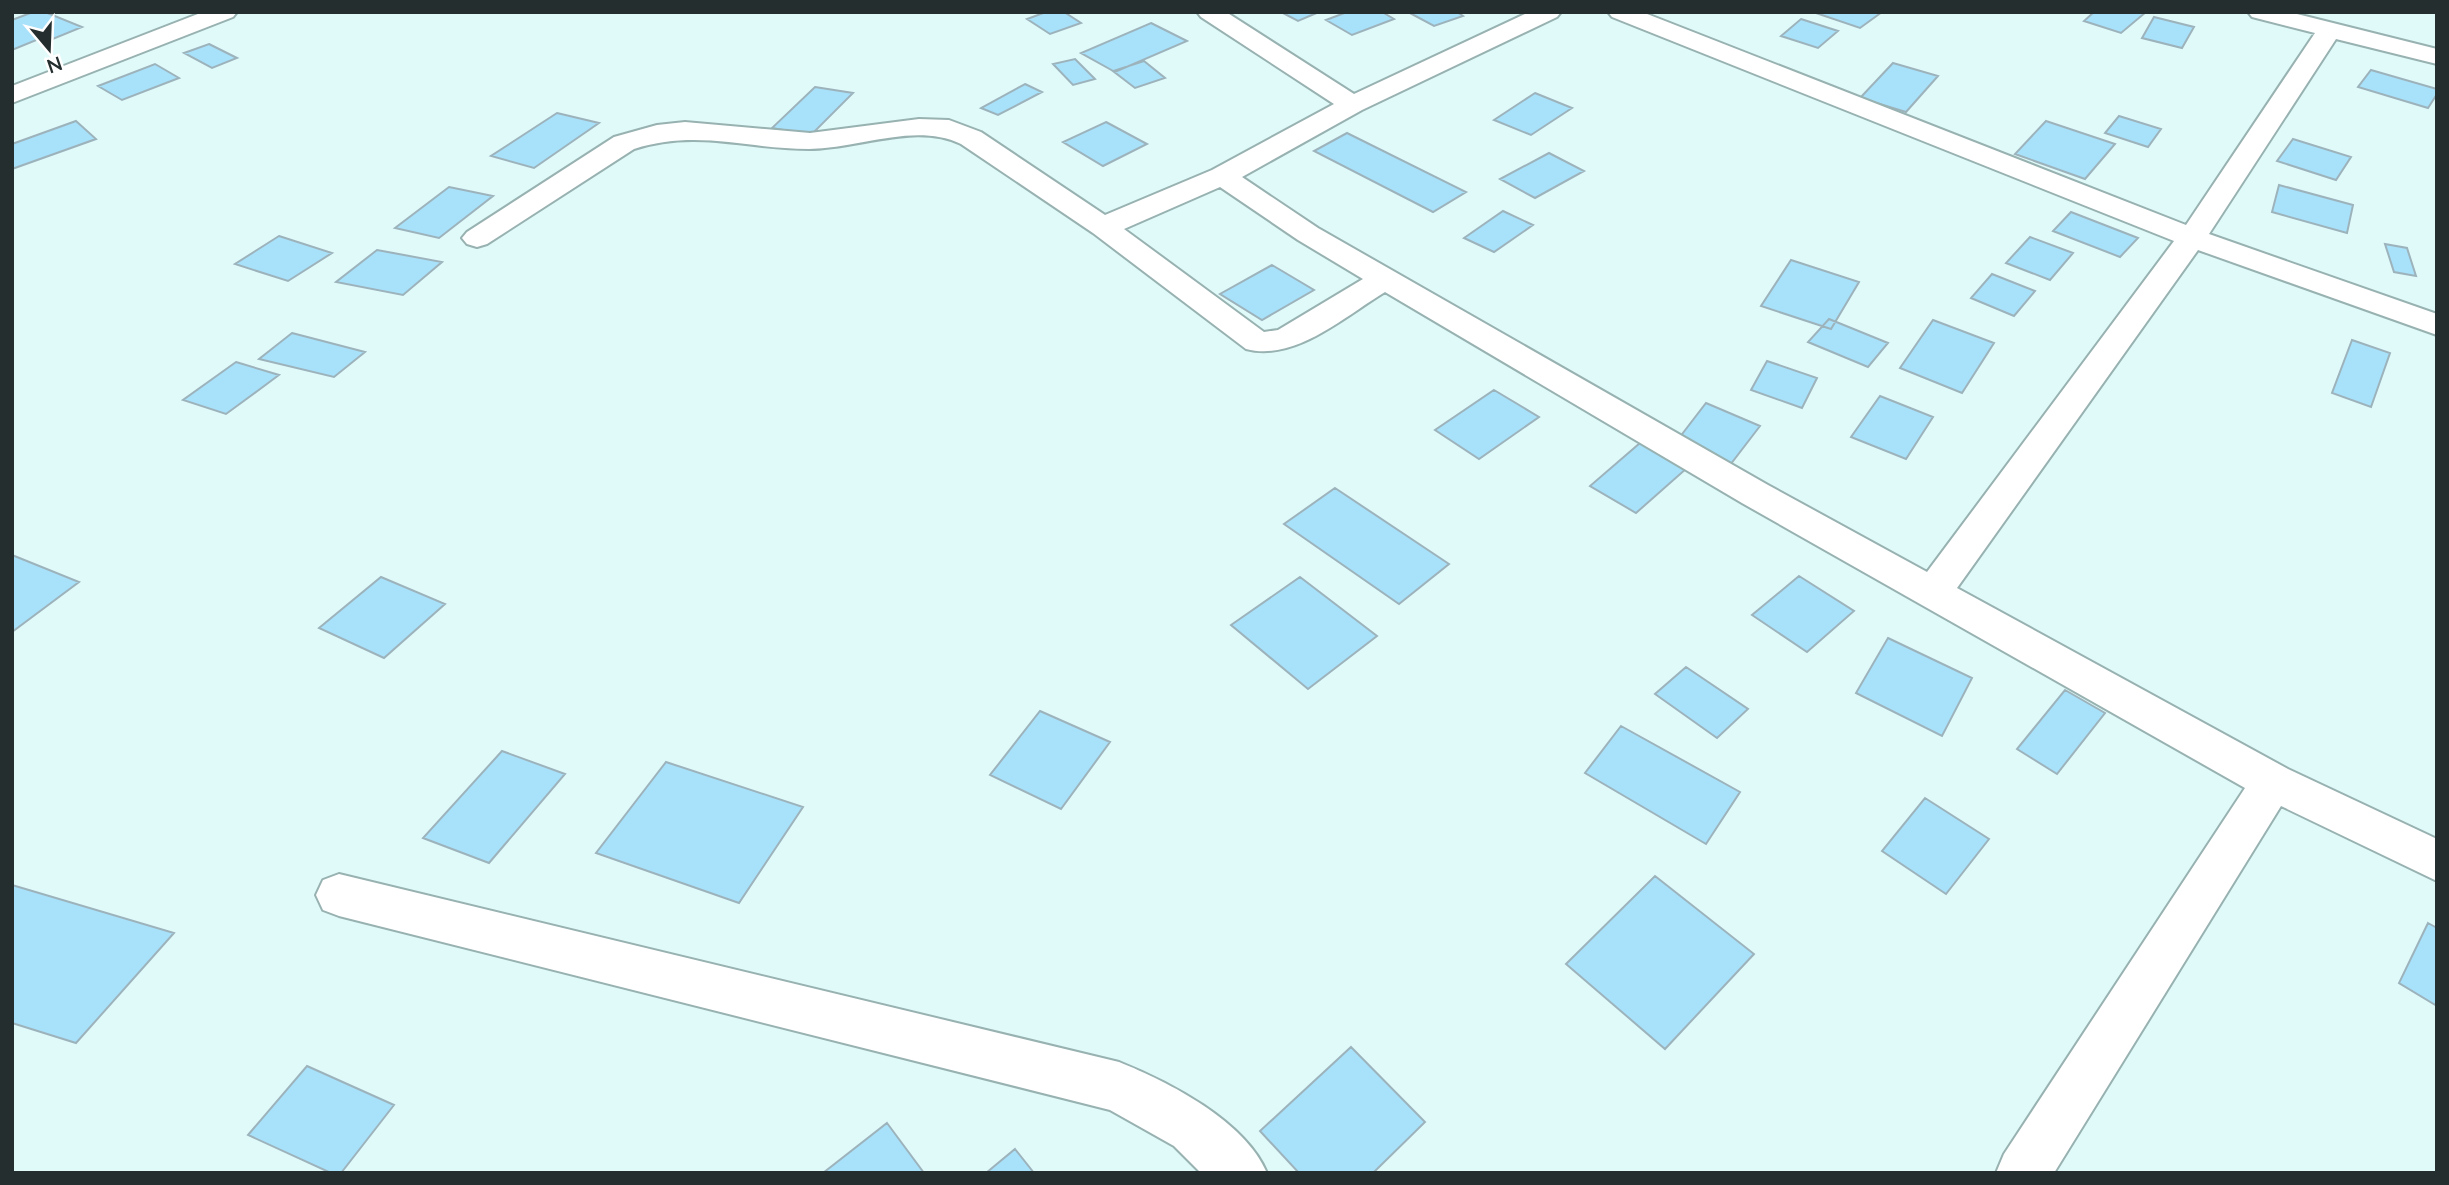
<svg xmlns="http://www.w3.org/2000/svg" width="2449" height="1185" viewBox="0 0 2449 1185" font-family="Lato,sans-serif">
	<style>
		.building { fill: #a8e1fa; stroke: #9db3bc; stroke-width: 2 }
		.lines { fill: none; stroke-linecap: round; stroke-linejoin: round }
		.minor-casing { stroke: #98b1b1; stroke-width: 4 }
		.minor { fill: #fff; fill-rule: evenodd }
	</style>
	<rect width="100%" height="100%" fill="#e0fafa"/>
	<path class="building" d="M 33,12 L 45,12 L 82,27 L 48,41 L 41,38 L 12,50 L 12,20 Z
		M 1046,12 L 1064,12 L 1081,23 L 1050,34 L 1027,19 Z
		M 1281,12 L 1319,12 L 1298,21 Z
		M 1347,12 L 1382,12 L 1394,19 L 1352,35 L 1326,20 Z
		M 1408,12 L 1457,12 L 1463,16 L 1434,26 Z
		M 1813,12 L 1882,12 L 1860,28 Z
		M 2094,12 L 2146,12 L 2121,33 L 2084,21 Z
		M 2154,17 L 2194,27 L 2182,48 L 2142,38 Z
		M 1801,19 L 1838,31 L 1818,48 L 1781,36 Z
		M 1151,23 L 1187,41 L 1115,72 L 1081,53 Z
		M 209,44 L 237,58 L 212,68 L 184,53 Z
		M 1075,59 L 1095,79 L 1073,85 L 1053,64 Z
		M 1144,61 L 1165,78 L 1135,88 L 1113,71 Z
		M 1893,63 L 1938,76 L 1906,112 L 1860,98 Z
		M 155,64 L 179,78 L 122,100 L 98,86 Z
		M 2371,70 L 2437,89 L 2437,94 L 2428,108 L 2358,87 Z
		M 1025,84 L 1042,92 L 998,115 L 981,108 Z
		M 815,87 L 853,93 L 811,135 L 772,128 Z
		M 1535,93 L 1572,108 L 1531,135 L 1494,120 Z
		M 557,113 L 599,123 L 534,168 L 491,156 Z
		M 2119,116 L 2161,129 L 2148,147 L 2105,133 Z
		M 76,121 L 96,139 L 12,169 L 12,144 Z
		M 2046,121 L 2115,144 L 2085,179 L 2015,154 Z
		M 1106,122 L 1147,144 L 1103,166 L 1063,142 Z
		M 1347,133 L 1466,192 L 1433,212 L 1314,151 Z
		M 2293,139 L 2351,157 L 2336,180 L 2277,161 Z
		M 1549,153 L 1584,171 L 1535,198 L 1500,179 Z
		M 2279,185 L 2353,205 L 2347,233 L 2272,212 Z
		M 449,187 L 493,196 L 439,238 L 395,228 Z
		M 1503,211 L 1533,225 L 1494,252 L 1464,238 Z
		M 2071,212 L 2138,238 L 2120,257 L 2053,231 Z
		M 279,236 L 332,253 L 288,281 L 235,264 Z
		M 2030,237 L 2073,253 L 2050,280 L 2006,263 Z
		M 2385,244 L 2407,248 L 2416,276 L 2394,272 Z
		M 377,250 L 442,262 L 403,295 L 336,282 Z
		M 1791,260 L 1859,282 L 1831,329 L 1761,306 Z
		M 1272,265 L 1314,290 L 1262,320 L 1220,294 Z
		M 1992,274 L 2035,291 L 2014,316 L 1971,298 Z
		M 1829,319 L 1888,343 L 1868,367 L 1808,342 Z
		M 1933,320 L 1994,343 L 1962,393 L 1900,368 Z
		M 292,333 L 365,352 L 334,377 L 259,359 Z
		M 2352,340 L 2390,353 L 2371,407 L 2332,393 Z
		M 1767,361 L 1817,378 L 1802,408 L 1751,390 Z
		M 236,362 L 279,375 L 226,414 L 183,400 Z
		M 1494,390 L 1539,417 L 1479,459 L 1435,430 Z
		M 1880,396 L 1933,417 L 1906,459 L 1851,437 Z
		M 1706,403 L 1760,426 L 1730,465 L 1676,442 Z
		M 1640,443 L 1687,468 L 1636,513 L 1590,486 Z
		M 1335,488 L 1449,564 L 1399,604 L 1284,524 Z
		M 12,555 L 79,582 L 12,632 Z
		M 1799,576 L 1854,611 L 1807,652 L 1752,615 Z
		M 381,577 L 445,604 L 384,658 L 319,628 Z
		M 1300,577 L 1377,636 L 1308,689 L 1231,625 Z
		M 1888,638 L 1972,678 L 1942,736 L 1856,693 Z
		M 1686,667 L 1748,709 L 1717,738 L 1655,694 Z
		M 2065,690 L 2105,713 L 2057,774 L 2017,749 Z
		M 1040,711 L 1110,742 L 1061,809 L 990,775 Z
		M 1621,726 L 1740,792 L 1706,844 L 1585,773 Z
		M 502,751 L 565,774 L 489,863 L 423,838 Z
		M 666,762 L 803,807 L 739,903 L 596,853 Z
		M 1925,798 L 1989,839 L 1946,894 L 1882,851 Z
		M 1655,876 L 1754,954 L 1665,1049 L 1566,964 Z
		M 12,885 L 174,933 L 76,1043 L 12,1023 Z
		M 2428,923 L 2437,928 L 2437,1006 L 2399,983 Z
		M 1351,1047 L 1425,1122 L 1373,1173 L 1299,1173 L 1260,1131 Z
		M 307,1066 L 394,1105 L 341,1173 L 331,1173 L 248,1135 Z
		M 887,1123 L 924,1173 L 823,1173 Z
		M 1015,1149 L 1034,1173 L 986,1173 Z"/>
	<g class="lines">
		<g class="minor-casing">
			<path id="minor" d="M 203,12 L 237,12 L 233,17 L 12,103 L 12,86 Z
				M 1197,12 L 1226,12 L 1354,94 L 1529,12 L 1561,12 L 1557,17 L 1362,110 L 1242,177 L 1318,228 L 1768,485 L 1927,572 L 2174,241 L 1612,17 L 1608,12 L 1642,12 L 2186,225 L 2315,33 L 2252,17 L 2248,12 L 2289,12 L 2437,49 L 2437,64 L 2336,39 L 2209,234 L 2437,314 L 2437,335 L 2198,250 L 1957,588 L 2288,769 L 2437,839 L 2437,881 L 2281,806 L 2054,1173 L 1996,1173 L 2004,1154 L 2245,788 L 1742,503 L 1385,292 C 1345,316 1295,362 1246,349 L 1093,233 L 961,144 C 914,122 859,149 809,149 C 745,149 698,129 634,149 L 487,244 L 477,247 L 467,244 L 462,238 L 467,232 L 614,137 L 657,125 L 685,122 L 810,133 L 919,119 L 949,120 L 981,132 L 1105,215 L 1212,170 L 1334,104 L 1201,17 ZM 1220,187 L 1298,240 L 1363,279 L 1278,330 L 1264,332 L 1124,229 Z
				M 339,874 L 1119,1062 C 1169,1082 1245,1121 1267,1173 L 1201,1173 L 1174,1146 L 1110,1110 L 339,916 L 323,910 L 316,895 L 323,880 Z"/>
		</g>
		<use href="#minor" class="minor"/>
	</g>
	<rect width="2449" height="1185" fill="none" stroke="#242e2e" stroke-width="28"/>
	<g transform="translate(49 49) rotate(161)" stroke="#ffffff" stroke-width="5" paint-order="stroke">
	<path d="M0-5L12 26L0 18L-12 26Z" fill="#242e2e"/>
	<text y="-10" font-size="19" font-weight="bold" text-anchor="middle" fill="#242e2e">N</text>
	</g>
</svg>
